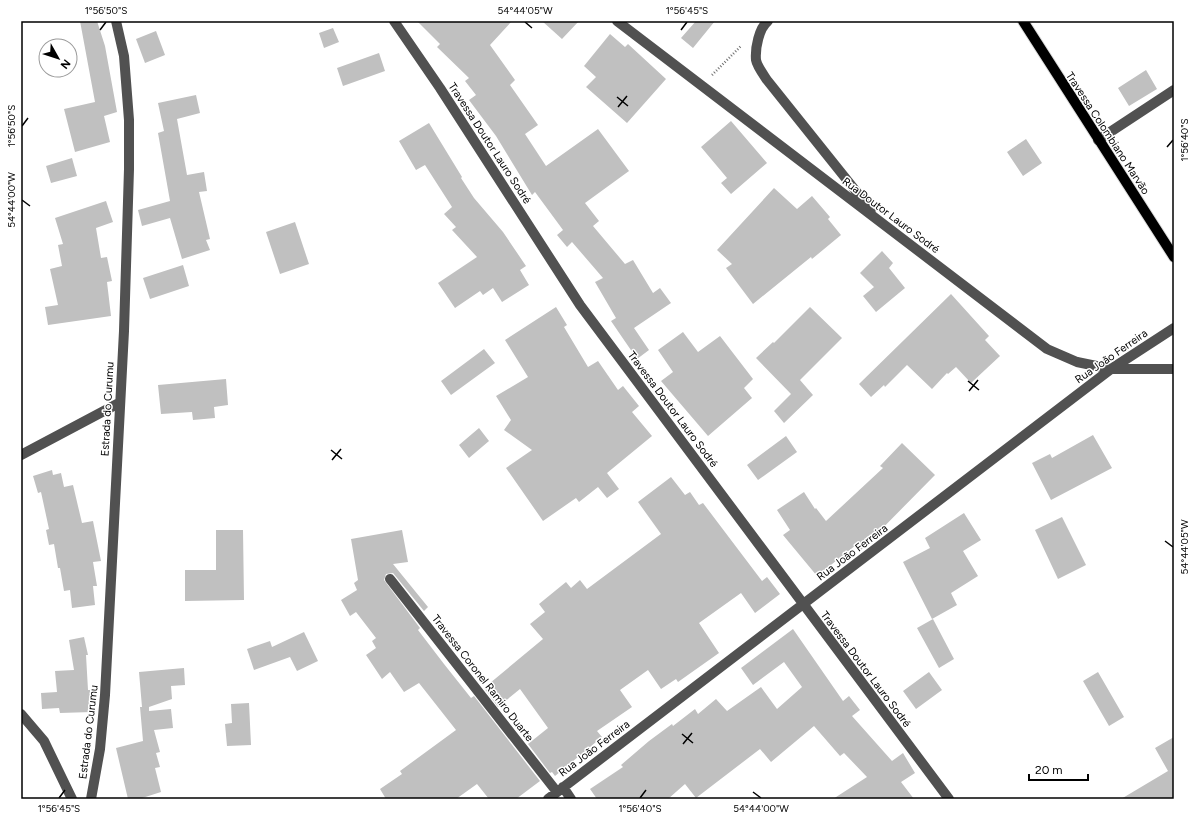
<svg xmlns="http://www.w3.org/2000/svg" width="1195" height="820" viewBox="0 0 1195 820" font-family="Figtree,sans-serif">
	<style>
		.building { fill: #c0c0c0 }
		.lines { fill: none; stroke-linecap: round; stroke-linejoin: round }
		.major-casing { stroke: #dbdbdb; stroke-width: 12 }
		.path { stroke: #737373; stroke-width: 2.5; stroke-dasharray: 1 2; stroke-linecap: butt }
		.minor { stroke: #515151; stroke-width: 10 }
		.major { stroke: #000; stroke-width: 10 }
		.ticks { fill: none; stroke: #000; stroke-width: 1.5 }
		.labels { text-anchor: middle; stroke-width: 3; stroke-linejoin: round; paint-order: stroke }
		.street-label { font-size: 11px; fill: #000; stroke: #fff }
		.neatline { fill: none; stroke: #000; stroke-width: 1.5 }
		.ticks-label { font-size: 10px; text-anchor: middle; fill: #000 }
	</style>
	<rect width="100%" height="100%" fill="#fff"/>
	<path class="building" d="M 80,21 L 97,21 L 105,46 L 117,112 L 104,116 L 110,142 L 75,152 L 64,109 L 95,102 Z
		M 417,21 L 512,21 L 490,45 L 515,80 L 510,85 L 538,125 L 525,134 L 546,166 L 598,129 L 629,171 L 585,203 L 599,221 L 593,226 L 625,264 L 633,260 L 653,293 L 660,288 L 671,303 L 634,328 L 649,350 L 637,359 L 611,321 L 616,318 L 595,282 L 603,278 L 572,242 L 567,247 L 557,235 L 563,230 L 535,192 L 532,195 L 496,136 L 469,100 L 476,95 L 465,81 L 469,78 L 437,47 L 440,44 Z
		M 542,21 L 579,21 L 562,39 Z
		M 696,21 L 715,21 L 693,48 L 681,38 Z
		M 333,28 L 339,42 L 324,48 L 319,33 Z
		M 156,31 L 165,55 L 145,63 L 136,39 Z
		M 610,34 L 625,47 L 628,44 L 666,79 L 627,123 L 586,87 L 596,77 L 584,66 Z
		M 379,53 L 385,71 L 343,86 L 337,68 Z
		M 1146,70 L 1157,89 L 1129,106 L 1118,88 Z
		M 196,95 L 200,113 L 177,119 L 187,175 L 204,172 L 207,191 L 199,192 L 210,239 L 206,240 L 210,250 L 182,259 L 170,218 L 142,226 L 138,210 L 170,201 L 158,133 L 164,131 L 158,103 Z
		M 731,121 L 767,163 L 731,194 L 721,183 L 727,178 L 701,147 Z
		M 429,123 L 462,177 L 461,178 L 474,198 L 503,232 L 526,266 L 520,270 L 529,285 L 502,302 L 493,288 L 483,295 L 480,291 L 455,308 L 438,283 L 477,257 L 452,230 L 456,227 L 444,214 L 452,207 L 425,165 L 416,170 L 399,141 Z
		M 1026,139 L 1042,163 L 1023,176 L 1007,152 Z
		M 72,158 L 77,176 L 51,183 L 46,166 Z
		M 774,188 L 797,209 L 812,196 L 830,217 L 828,219 L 841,235 L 812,259 L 811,257 L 753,304 L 726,268 L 732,264 L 717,250 Z
		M 106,201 L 113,222 L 96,228 L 101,258 L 107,257 L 112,281 L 107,282 L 111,316 L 48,325 L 45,307 L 58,305 L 50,269 L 62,266 L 58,245 L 63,244 L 55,218 Z
		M 295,222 L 309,264 L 280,274 L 266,232 Z
		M 882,251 L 893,263 L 889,268 L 905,288 L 876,312 L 863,296 L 874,287 L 860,273 Z
		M 183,265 L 189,286 L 150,299 L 143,278 Z
		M 951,294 L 989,336 L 985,340 L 1000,356 L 971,383 L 956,367 L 948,374 L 947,373 L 932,389 L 907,365 L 885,387 L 884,385 L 871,397 L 859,384 Z
		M 556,307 L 567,325 L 564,327 L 588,367 L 598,361 L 618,390 L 623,386 L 639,406 L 632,412 L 652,436 L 607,473 L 619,489 L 607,498 L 598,487 L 579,502 L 576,498 L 543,521 L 506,468 L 532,450 L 504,430 L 511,420 L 496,396 L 528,377 L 505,340 Z
		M 810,307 L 842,338 L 800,380 L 813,395 L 784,423 L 774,411 L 791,394 L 756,358 L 773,342 L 774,343 Z
		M 683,332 L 698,352 L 720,336 L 753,379 L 744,388 L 752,398 L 708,436 L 661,381 L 673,372 L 658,350 Z
		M 484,349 L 495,363 L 451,395 L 441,381 Z
		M 226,379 L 228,405 L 214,407 L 215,418 L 193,420 L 192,412 L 161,414 L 158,385 Z
		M 479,428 L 489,441 L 469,458 L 459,445 Z
		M 1093,435 L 1112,468 L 1051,500 L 1032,463 L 1050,454 L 1052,458 Z
		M 786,436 L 797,452 L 758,480 L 747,465 Z
		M 902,443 L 935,475 L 861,550 L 856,545 L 817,576 L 783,535 L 790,530 L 777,510 L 804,492 L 815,509 L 816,508 L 826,521 L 883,468 L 880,466 Z
		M 52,470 L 53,475 L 61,473 L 64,487 L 73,485 L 82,523 L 93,521 L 101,561 L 93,562 L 97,586 L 93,586 L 95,605 L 72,608 L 70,590 L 64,591 L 60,568 L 58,568 L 54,544 L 49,545 L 46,530 L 49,529 L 41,492 L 38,493 L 33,476 Z
		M 671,477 L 685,495 L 690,492 L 699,505 L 703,503 L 762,581 L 767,577 L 780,594 L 755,613 L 741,593 L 699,623 L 719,653 L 678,682 L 676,679 L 661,689 L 648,670 L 620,690 L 632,707 L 597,731 L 602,737 L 555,776 L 552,772 L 550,773 L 528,744 L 548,728 L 520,689 L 498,707 L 484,688 L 543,639 L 530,624 L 545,612 L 539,604 L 566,582 L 571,588 L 580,580 L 587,589 L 661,534 L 638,502 Z
		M 964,513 L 981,540 L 963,551 L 978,576 L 951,593 L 957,605 L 932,619 L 903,562 L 930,548 L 925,538 Z
		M 1062,517 L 1086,565 L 1058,579 L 1035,530 Z
		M 216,530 L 243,530 L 244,600 L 185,601 L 185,570 L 216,570 Z
		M 402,530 L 408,562 L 393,564 L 428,607 L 424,611 L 393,573 L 386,574 L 384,580 L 420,628 L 418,630 L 444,664 L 471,698 L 474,696 L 540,781 L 516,799 L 489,799 L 477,784 L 456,799 L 386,799 L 380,789 L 402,774 L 400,771 L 456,730 L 419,683 L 404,692 L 390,672 L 382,679 L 366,655 L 376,648 L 372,641 L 376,638 L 356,612 L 350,616 L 341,600 L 357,590 L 354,583 L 358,580 L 351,539 Z
		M 933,619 L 954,659 L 939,668 L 917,628 Z
		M 793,629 L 843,701 L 849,696 L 860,710 L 852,716 L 892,761 L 903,753 L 915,773 L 901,782 L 914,799 L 833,799 L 867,777 L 844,753 L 840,756 L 814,726 L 771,762 L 760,749 L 696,798 L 685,784 L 668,799 L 597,799 L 590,789 L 623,767 L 621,765 L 649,741 L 672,724 L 673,726 L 695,709 L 698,714 L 716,699 L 727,711 L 761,687 L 777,709 L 802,687 L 784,662 L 753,685 L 741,668 Z
		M 304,632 L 318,661 L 297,671 L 290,657 L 254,670 L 247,649 L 270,641 L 272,647 Z
		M 84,637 L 88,655 L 86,655 L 88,690 L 90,690 L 92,712 L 60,713 L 59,708 L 42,709 L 41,693 L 57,692 L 55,671 L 74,670 L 69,640 Z
		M 184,668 L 185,685 L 171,686 L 172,699 L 149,707 L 149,711 L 171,709 L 173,728 L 154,730 L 160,752 L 156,753 L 160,767 L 155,768 L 161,792 L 139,799 L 128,799 L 116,748 L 143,741 L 140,707 L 142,707 L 139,672 Z
		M 929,672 L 942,690 L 916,709 L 903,691 Z
		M 1098,672 L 1124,717 L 1109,726 L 1083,681 Z
		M 249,703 L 251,745 L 227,746 L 225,724 L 232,723 L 231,704 Z
		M 1174,737 L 1174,799 L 1121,799 L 1168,771 L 1155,748 Z"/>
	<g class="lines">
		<g class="major-casing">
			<path id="major" d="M 1023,21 L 1174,257"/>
		</g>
		<path class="path" d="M 712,75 L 741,46"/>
		<path class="minor" d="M 394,21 L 440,88 L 580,305 L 949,799
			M 617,21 L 1047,349 L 1077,362 L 1111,369 L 1174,369
			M 768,21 C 759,28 755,48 756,60 C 757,66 763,74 767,80 L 871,210
			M 1098,140 L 1174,90
			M 21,455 L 119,403
			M 390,579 L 557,792
			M 21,714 L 44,741 L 72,799
			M 563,787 L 571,799
			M 91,799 L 100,749 L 105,695 L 124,331 L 129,169 L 129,120 L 124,56 L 116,21
			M 548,799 L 1111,369 L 1174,328"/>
		<use href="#major" class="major"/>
	</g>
	<path class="ticks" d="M 525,22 L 532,28M 100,30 L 106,22M 681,30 L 687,22M 617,97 L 628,106M 618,107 L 627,96M 22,126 L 28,118M 1167,147 L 1173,140M 22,200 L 30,206M 968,381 L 979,390M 969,391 L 978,380M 331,450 L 342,459M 332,460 L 341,449M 1165,541 L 1173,547M 682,734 L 693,743M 683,744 L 692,733M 753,792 L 761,798M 59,798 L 65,790M 640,798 L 646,790"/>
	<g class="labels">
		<g class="street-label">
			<text transform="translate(1108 133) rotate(57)" y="4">Travessa Colombiano Marvão</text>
			<text transform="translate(490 143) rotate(57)" y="4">Travessa Doutor Lauro Sodré</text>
			<text transform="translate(891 215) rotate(37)" y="4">Rua Doutor Lauro Sodré</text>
			<text transform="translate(1111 356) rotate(-35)" y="4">Rua João Ferreira</text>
			<text transform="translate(107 409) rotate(-87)" y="4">Estrada do Curumu</text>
			<text transform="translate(673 409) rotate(53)" y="4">Travessa Doutor Lauro Sodré</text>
			<text transform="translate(852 552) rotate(-37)" y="4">Rua João Ferreira</text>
			<text transform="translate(866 669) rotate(53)" y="4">Travessa Doutor Lauro Sodré</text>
			<text transform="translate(483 678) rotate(52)" y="4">Travessa Coronel Ramiro Duarte</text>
			<text transform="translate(88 732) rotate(-83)" y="4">Estrada do Curumu</text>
			<text transform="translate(594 748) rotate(-37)" y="4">Rua João Ferreira</text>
		</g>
	</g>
	<rect width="1195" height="820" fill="none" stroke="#ffffff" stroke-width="44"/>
	<g transform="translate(58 58) rotate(129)"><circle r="19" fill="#ffffff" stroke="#999999"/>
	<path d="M0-3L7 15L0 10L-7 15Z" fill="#000000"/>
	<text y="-6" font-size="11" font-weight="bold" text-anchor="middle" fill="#000000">N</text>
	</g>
	<path d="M1029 774v6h59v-6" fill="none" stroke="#000000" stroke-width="2"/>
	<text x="1035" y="774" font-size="12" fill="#000000" stroke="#ffffff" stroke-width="3" paint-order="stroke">20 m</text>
	<rect x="22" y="22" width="1151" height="776" class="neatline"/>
	<g class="ticks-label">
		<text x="106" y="14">1°56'50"S</text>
		<text x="525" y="14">54°44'05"W</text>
		<text x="687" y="14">1°56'45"S</text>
		<text transform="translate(11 126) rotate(-90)" y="4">1°56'50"S</text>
		<text transform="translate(1184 140) rotate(-90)" y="4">1°56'40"S</text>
		<text transform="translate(11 200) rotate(-90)" y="4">54°44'00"W</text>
		<text transform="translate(1184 547) rotate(-90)" y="4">54°44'05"W</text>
		<text x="59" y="812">1°56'45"S</text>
		<text x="640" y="812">1°56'40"S</text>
		<text x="761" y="812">54°44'00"W</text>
	</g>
</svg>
